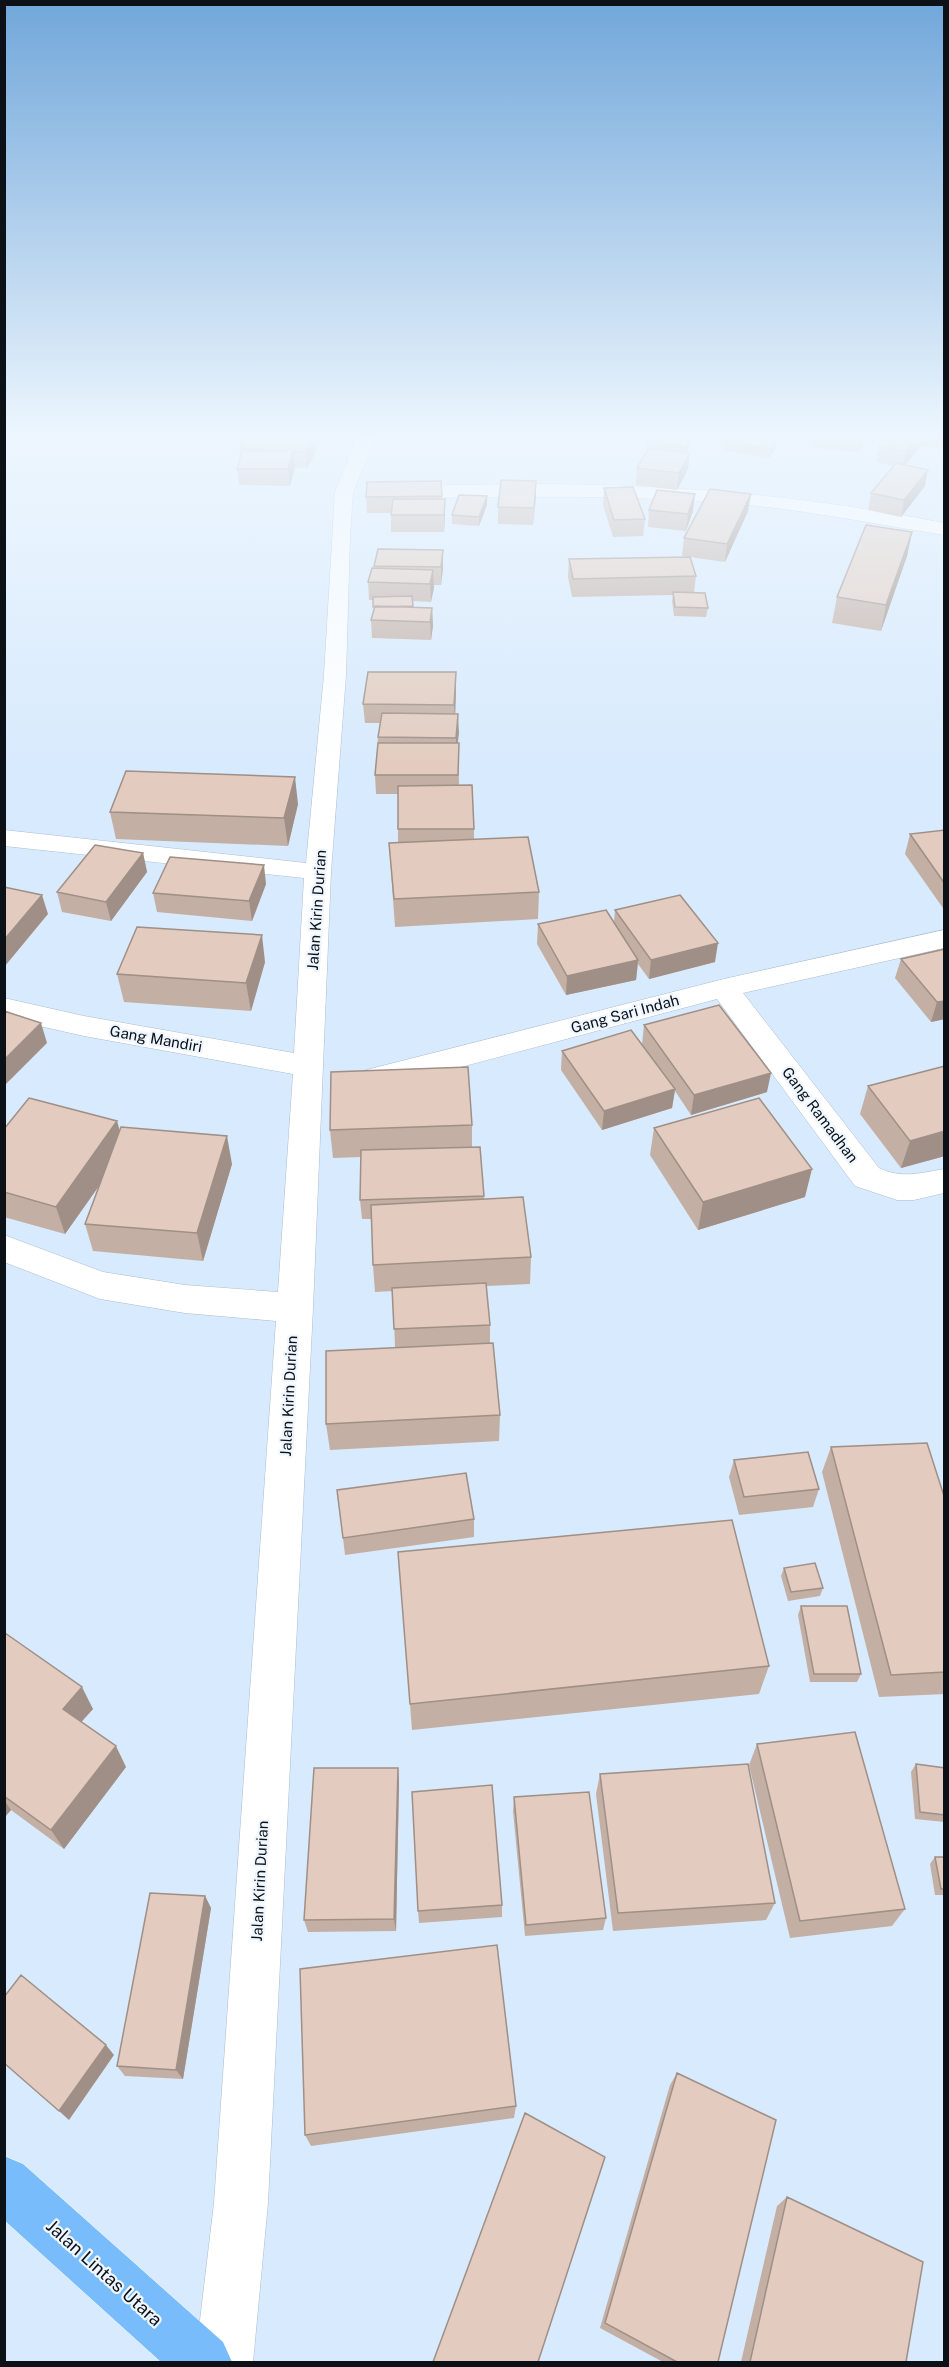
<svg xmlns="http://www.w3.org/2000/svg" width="949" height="2367" viewBox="0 0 949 2367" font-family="'Public Sans',sans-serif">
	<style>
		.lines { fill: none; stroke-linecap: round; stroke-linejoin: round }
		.minor-casing { stroke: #abbcce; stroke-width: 1 }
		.trunk-casing { stroke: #fff; stroke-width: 1 }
		.minor { fill: #fff; fill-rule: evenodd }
		.trunk { fill: #78bcfb; fill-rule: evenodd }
		.wall { fill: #c3afa4 }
		.shaded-wall { fill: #9f8f86 }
		.building { fill: #e3ccbf; stroke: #9f8f86; stroke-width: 1.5 }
		.labels { text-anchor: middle; stroke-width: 4.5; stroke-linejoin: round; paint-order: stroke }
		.street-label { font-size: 15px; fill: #0b1117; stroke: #eff6fe }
		.near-street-label { font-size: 18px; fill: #0b1117; stroke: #eff6fe }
	</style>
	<rect width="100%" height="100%" fill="#d8eafd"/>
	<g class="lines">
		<g class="minor-casing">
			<path id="minor" d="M 359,433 L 377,433 L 353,492 L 350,537 L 346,675 L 331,872 L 313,1308 L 268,2203 L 253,2362 L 195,2362 L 214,2203 L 276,1321 L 185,1313 L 100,1299 L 4,1262 L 4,1235 L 103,1272 L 185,1285 L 278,1292 L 293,1074 L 84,1036 L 4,1018 L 4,998 L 84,1016 L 294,1053 L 304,878 L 4,846 L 4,830 L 306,863 L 324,675 L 335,492 Z
				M 533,484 C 671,484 808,496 944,523 L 944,535 C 875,524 807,510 737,504 C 623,494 510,497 396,498 L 389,496 L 387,492 L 389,488 L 396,486 Z
				M 944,930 L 944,948 L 743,993 L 879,1168 C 902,1179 920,1173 944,1169 L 944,1193 L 914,1200 L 897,1200 L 855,1186 L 717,999 L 370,1091 L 359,1088 L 355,1080 L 359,1072 L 370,1069 L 724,979 Z"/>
		</g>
		<g class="trunk-casing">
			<path id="trunk" d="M 4,2156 L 23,2164 L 223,2342 L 232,2362 L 161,2362 L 4,2220 Z"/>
		</g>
		<use href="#minor" class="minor"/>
		<use href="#trunk" class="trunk"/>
	</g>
	<path class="wall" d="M 390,433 L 433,433 L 430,438 L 390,434 Z
		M 650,433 L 691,433 L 690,441 L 687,453 L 688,469 L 677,490 L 636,485 L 637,468 L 646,454 L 647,443 Z
		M 693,433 L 721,433 L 721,440 L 692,438 Z
		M 731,433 L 762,433 L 762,436 L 776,447 L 769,458 L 723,451 L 725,442 Z
		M 812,433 L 867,433 L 859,453 L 810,447 Z
		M 945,433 L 945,442 L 939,448 L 922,445 L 924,436 Z
		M 922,445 L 905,465 L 925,486 L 901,517 L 868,510 L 871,493 L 894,466 L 876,462 L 879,446 Z
		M 239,448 L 316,451 L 307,468 L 295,467 L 290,486 L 239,485 L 237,469 L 240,458 Z
		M 441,481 L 442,499 L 445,516 L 444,532 L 391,532 L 391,513 L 367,513 L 366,497 Z
		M 536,481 L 533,525 L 498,524 L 498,507 Z
		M 604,488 L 645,519 L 643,536 L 613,537 L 603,505 Z
		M 487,496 L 487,505 L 479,526 L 452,524 L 452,515 Z
		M 649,510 L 693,511 L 686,531 L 648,527 Z
		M 748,511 L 725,562 L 682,556 L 684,538 Z
		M 912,532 L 907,556 L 881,631 L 832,623 L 837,597 Z
		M 443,550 L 443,568 L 441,585 L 434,585 L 431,602 L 412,601 L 413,607 L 432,608 L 433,626 L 431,640 L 372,638 L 371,620 L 374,611 L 373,600 L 369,600 L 368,582 L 375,568 L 374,566 Z
		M 569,559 L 696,576 L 694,592 L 708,608 L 706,617 L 674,616 L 672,601 L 673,595 L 572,597 L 568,577 Z
		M 456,672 L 455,714 L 458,714 L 458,743 L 459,785 L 474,829 L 474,839 L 539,892 L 538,919 L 395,927 L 389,843 L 398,843 L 398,794 L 376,794 L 375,775 L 378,737 L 380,723 L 365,723 L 363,704 Z
		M 298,804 L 288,846 L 116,839 L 110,812 Z
		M 945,830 L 945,911 L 905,854 L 910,834 Z
		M 143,853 L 147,872 L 111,921 L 62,912 L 57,892 Z
		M 266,884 L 252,921 L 157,912 L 153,893 Z
		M 615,910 L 715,962 L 649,979 L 638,964 L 636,980 L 566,995 L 537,944 L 538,924 L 614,922 Z
		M 945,949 L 945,1019 L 931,1022 L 895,978 L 901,959 Z
		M 265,962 L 251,1011 L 124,1002 L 117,974 Z
		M 644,1025 L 767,1092 L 691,1115 L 675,1091 L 672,1108 L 602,1130 L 561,1070 L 562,1051 L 642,1045 Z
		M 945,1066 L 945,1156 L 901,1168 L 860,1114 L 868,1086 Z
		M 4,1123 L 6,1127 L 120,1130 L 232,1164 L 203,1261 L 93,1251 L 85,1224 L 99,1186 L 65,1234 L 4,1217 Z
		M 472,1125 L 472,1147 L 480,1147 L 484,1199 L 531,1257 L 530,1284 L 486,1286 L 490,1325 L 490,1343 L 500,1415 L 499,1441 L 330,1450 L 326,1424 L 395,1347 L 393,1291 L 375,1292 L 373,1265 L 372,1219 L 362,1219 L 360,1200 L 361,1157 L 333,1158 L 330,1130 Z
		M 654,1128 L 805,1197 L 698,1230 L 650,1155 Z
		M 831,1447 L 945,1499 L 945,1694 L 879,1697 L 822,1472 Z
		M 734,1460 L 819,1489 L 813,1507 L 739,1515 L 729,1477 Z
		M 474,1519 L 474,1537 L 345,1555 L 343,1538 Z
		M 398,1552 L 769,1666 L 759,1694 L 412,1730 Z
		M 784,1568 L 823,1588 L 820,1596 L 788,1601 L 781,1576 Z
		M 801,1606 L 861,1674 L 857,1682 L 810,1682 L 798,1615 Z
		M 4,1634 L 93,1709 L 81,1722 L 126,1767 L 64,1849 L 11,1810 L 4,1818 Z
		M 757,1744 L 905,1909 L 892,1926 L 790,1938 L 749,1765 Z
		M 916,1764 L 945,1768 L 945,1822 L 915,1819 L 911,1772 Z
		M 398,1768 L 399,1782 L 396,1931 L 308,1932 L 304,1920 Z
		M 600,1774 L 775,1903 L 766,1920 L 613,1931 L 596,1794 Z
		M 514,1797 L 606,1918 L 603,1930 L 525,1936 L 513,1811 Z
		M 935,1857 L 945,1857 L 945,1895 L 935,1895 L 930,1864 Z
		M 205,1896 L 211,1908 L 183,2079 L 125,2076 L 117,2066 Z
		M 502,1905 L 502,1917 L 419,1923 L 418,1911 Z
		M 677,2073 L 718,2362 L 663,2362 L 600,2328 L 670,2085 Z
		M 516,2106 L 514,2118 L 311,2146 L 305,2135 Z
		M 787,2197 L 906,2362 L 741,2362 L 777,2206 Z"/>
	<path class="shaded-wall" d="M 690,433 L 691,433 L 690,441 L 684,463 L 690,453 L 688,469 L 677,490 L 679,473 L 684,463 L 686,447 Z
		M 863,433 L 867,433 L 859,453 L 862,437 Z
		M 922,433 L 925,433 L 922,445 L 902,468 L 906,451 Z
		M 315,435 L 316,451 L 307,468 L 305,452 Z
		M 945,436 L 945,442 L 939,448 L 941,440 Z
		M 777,438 L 776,447 L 769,458 L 770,449 Z
		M 293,451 L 295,467 L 290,486 L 288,469 Z
		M 928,470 L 925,486 L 901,517 L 904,500 Z
		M 536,481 L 536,498 L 533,525 L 534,508 Z
		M 695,494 L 693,511 L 686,531 L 688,514 Z
		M 751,494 L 748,511 L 725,562 L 727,544 Z
		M 487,496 L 487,505 L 479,526 L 479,517 Z
		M 445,499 L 445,516 L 444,532 L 444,515 Z
		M 912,532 L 907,556 L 881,631 L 886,605 Z
		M 443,550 L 443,568 L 441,585 L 441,567 Z
		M 433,570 L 434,588 L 431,602 L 430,584 Z
		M 432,608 L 433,626 L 431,640 L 430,622 Z
		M 456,672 L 456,691 L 455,724 L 454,705 Z
		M 458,714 L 459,733 L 456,757 L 456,738 Z
		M 295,777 L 298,804 L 288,846 L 284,818 Z
		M 143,853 L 147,872 L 111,921 L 106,902 Z
		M 264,865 L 266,884 L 252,921 L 249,901 Z
		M 42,895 L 48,914 L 5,966 L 4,963 L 4,940 Z
		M 262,935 L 265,962 L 251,1011 L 246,983 Z
		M 718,943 L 715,962 L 649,979 L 651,960 Z
		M 638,960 L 636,980 L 566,995 L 567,976 Z
		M 945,1001 L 945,1019 L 931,1022 L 937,1002 Z
		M 41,1023 L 47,1043 L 4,1086 L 4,1060 Z
		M 771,1073 L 767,1092 L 691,1115 L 694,1095 Z
		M 675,1089 L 672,1108 L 602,1130 L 604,1111 Z
		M 117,1121 L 125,1149 L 65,1234 L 56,1207 Z
		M 945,1131 L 945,1156 L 901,1168 L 910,1141 Z
		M 227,1136 L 232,1164 L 203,1261 L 197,1233 Z
		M 812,1169 L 805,1197 L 698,1230 L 703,1202 Z
		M 82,1687 L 93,1709 L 74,1730 L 63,1709 Z
		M 116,1746 L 126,1767 L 64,1849 L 51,1830 Z
		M 398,1768 L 399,1782 L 396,1931 L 394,1919 Z
		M 4,1800 L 11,1810 L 4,1818 Z
		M 205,1896 L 211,1908 L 183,2079 L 176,2070 Z
		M 106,2045 L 114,2055 L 69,2120 L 59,2111 Z"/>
	<path class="building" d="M 248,433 L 288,433 L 315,435 L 305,452 L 293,451 L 288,469 L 237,469 L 242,451 L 287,451 L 239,448 Z
		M 650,433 L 690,433 L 686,447 L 647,443 Z
		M 731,433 L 744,433 L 777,438 L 770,449 L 725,442 Z
		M 831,433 L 863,433 L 862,437 Z
		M 891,433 L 922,433 L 906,451 L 879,446 Z
		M 927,433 L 945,433 L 945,436 L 941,440 L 924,436 Z
		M 649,448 L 690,453 L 679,473 L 637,468 Z
		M 896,463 L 928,470 L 904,500 L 871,493 Z
		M 501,480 L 536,481 L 534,508 L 498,507 Z
		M 441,481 L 442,496 L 366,497 L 367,482 Z
		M 633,487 L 645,519 L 614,520 L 604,488 Z
		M 710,489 L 751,494 L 727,544 L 684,538 Z
		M 657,490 L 695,494 L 688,514 L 649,510 Z
		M 459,495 L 487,496 L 479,517 L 452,515 Z
		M 393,499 L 445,499 L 444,515 L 391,515 Z
		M 866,525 L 912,532 L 886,605 L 837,597 Z
		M 378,549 L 443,550 L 441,567 L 374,566 Z
		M 690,557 L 696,576 L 573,579 L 569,559 Z
		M 372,568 L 433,570 L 430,584 L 368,582 Z
		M 673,592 L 705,593 L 708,608 L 675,607 Z
		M 412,596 L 413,606 L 373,607 L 373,597 Z
		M 375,606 L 432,608 L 430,622 L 371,620 Z
		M 368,672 L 456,672 L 454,705 L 363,704 Z
		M 382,713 L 458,714 L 456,738 L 378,737 Z
		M 378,743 L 459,743 L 458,775 L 375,775 Z
		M 126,771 L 295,777 L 284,818 L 110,812 Z
		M 472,785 L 474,829 L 398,829 L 398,786 Z
		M 945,830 L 945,884 L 910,834 Z
		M 528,837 L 539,892 L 394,899 L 389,843 Z
		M 95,845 L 143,853 L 106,902 L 57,892 Z
		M 170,857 L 264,865 L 249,901 L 153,893 Z
		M 4,887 L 42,895 L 4,940 Z
		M 680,895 L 718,943 L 651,960 L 615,910 Z
		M 606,910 L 638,960 L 567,976 L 538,924 Z
		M 137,927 L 262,935 L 246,983 L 117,974 Z
		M 945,949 L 945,1001 L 937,1002 L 901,959 Z
		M 719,1005 L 771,1073 L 694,1095 L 644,1025 Z
		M 4,1011 L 41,1023 L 4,1060 Z
		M 631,1030 L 675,1089 L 604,1111 L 562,1051 Z
		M 945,1066 L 945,1131 L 910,1141 L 868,1086 Z
		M 468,1067 L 472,1125 L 330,1130 L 331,1072 Z
		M 29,1098 L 117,1121 L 56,1207 L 4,1192 L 4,1129 Z
		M 759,1098 L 812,1169 L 703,1202 L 654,1128 Z
		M 121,1127 L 227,1136 L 197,1233 L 85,1224 Z
		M 480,1147 L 484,1196 L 360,1200 L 361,1150 Z
		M 523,1197 L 531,1257 L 373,1265 L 371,1205 Z
		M 486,1283 L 490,1325 L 394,1329 L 392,1288 Z
		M 493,1343 L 500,1415 L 326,1424 L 326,1351 Z
		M 927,1443 L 945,1499 L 945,1672 L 891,1675 L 831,1447 Z
		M 808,1452 L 819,1489 L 744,1497 L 734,1460 Z
		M 466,1473 L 474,1519 L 343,1538 L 337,1490 Z
		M 732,1520 L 769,1666 L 410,1704 L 398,1552 Z
		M 815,1563 L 823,1588 L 791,1592 L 784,1568 Z
		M 801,1606 L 847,1606 L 861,1674 L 814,1674 Z
		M 5,1633 L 82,1687 L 63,1709 L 116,1746 L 51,1830 L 4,1796 Z
		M 855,1732 L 905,1909 L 800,1921 L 757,1744 Z
		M 748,1764 L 775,1903 L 618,1913 L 600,1774 Z
		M 916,1764 L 945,1768 L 945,1815 L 920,1812 Z
		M 314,1768 L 398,1768 L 394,1919 L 304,1920 Z
		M 492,1785 L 502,1905 L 418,1911 L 412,1792 Z
		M 589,1792 L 606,1918 L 526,1925 L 514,1797 Z
		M 935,1857 L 945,1857 L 945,1889 L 941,1889 Z
		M 150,1893 L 205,1896 L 176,2070 L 117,2066 Z
		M 497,1945 L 516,2106 L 305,2135 L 300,1969 Z
		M 21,1975 L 106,2045 L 59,2111 L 4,2063 L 4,1997 Z
		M 677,2073 L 776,2120 L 718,2362 L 677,2362 L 605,2323 Z
		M 525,2113 L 605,2157 L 538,2362 L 433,2362 Z
		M 787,2197 L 923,2262 L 906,2362 L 750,2362 Z"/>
	<linearGradient id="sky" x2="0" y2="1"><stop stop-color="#71a7da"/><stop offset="0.57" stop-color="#edf6fe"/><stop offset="1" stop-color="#edf6fe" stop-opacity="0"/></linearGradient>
	<rect width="949" height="765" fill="url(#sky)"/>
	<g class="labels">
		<g class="street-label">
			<text transform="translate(317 910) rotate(-86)" y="5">Jalan Kirin Durian</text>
			<text transform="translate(625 1014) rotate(-15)" y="5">Gang Sari Indah</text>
			<text transform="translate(156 1039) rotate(10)" y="5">Gang Mandiri</text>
			<text transform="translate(820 1115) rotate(53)" y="5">Gang Ramadhan</text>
			<text transform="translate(289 1396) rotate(-87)" y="5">Jalan Kirin Durian</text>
			<text transform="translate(260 1881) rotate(-87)" y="5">Jalan Kirin Durian</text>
		</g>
		<g class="near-street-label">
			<text transform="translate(104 2273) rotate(42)" y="6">Jalan Lintas Utara</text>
		</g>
	</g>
	<rect width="949" height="2367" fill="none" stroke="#0b1117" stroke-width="12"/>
</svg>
